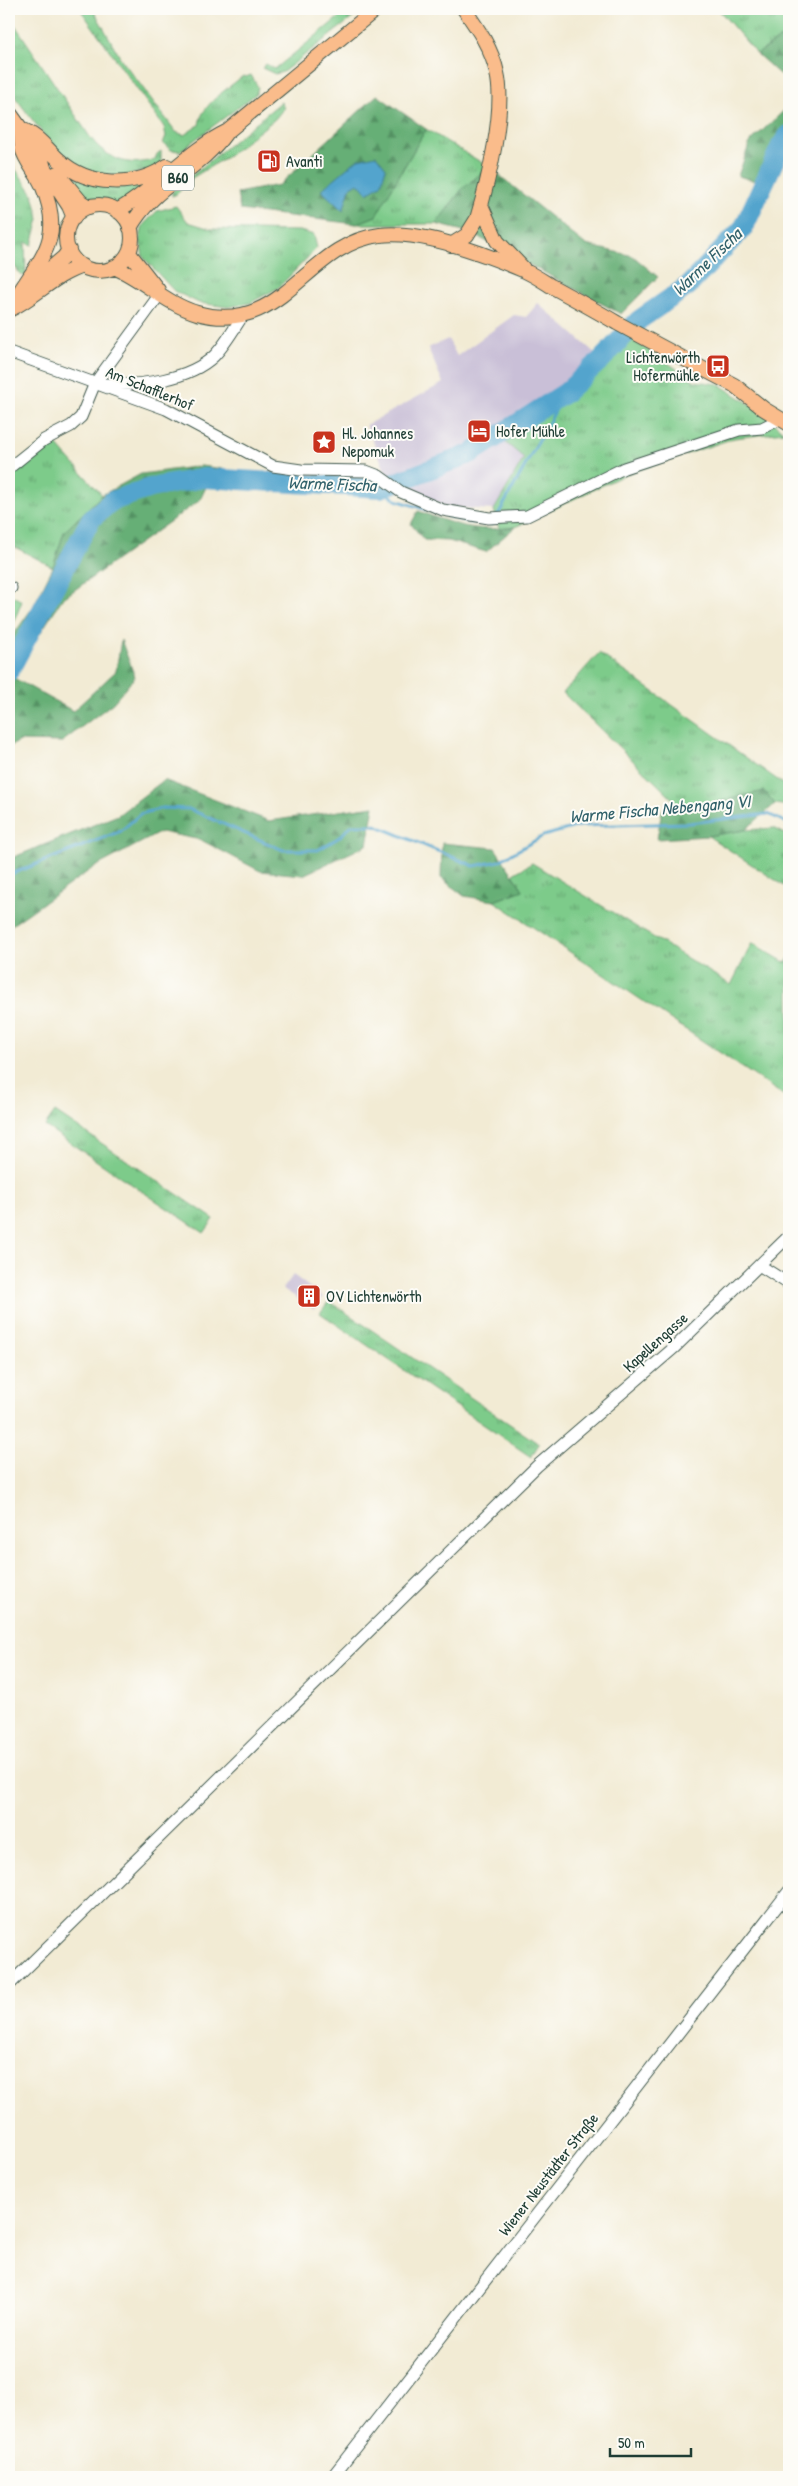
<svg xmlns="http://www.w3.org/2000/svg" width="798" height="2486" viewBox="0 0 798 2486" font-family="'Patrick Hand',sans-serif">
	<style>
		.industrial { fill: #c9bfd7 }
		.grass { fill: url(#grass-tufts); stroke: #4e845f }
		.forest { fill: url(#forest-firs); stroke: #427655 }
		.water { fill: #52a4cd; stroke: #387080 }
		.lines { fill: none; stroke-linecap: round; stroke-linejoin: round }
		.stream { stroke: #52a4cd; stroke-width: 3 }
		.river { stroke: #52a4cd; stroke-width: 20 }
		.minor-casing { stroke: #3f574c; stroke-width: 13 }
		.major-casing { stroke: #3f574c; stroke-width: 16 }
		.minor { stroke: #fff; stroke-width: 11 }
		.major { stroke: #fabc8b; stroke-width: 14 }
		.labels { text-anchor: middle; stroke-width: 4; stroke-linejoin: round; paint-order: stroke }
		.shield { fill: #fdfcf7; stroke: #62766e; stroke-width: 1 }
		.shield-label { font-size: 15px; font-weight: bold; fill: #1f3d34 }
		.poi-label { font-size: 16px; fill: #1f3d34; stroke: #fdfcf7; text-anchor: start }
		.street-label { font-size: 16px; fill: #1f3d34; stroke: #fdfcf7 }
		.water-label { font-size: 18px; font-style: italic; fill: #31616a; stroke: #fdfcf7 }
	</style>
	<defs>
		<pattern id="grass-tufts" width="24" height="20" patternUnits="userSpaceOnUse" patternTransform="scale(1.25)"><rect width="24" height="20" fill="#7dcb8a"/><path d="M3 7l-1-3M5 7V3M7 7l1-3M15 17l-1-3M17 17v-4M19 17l1-3" fill="none" stroke="#66a672"/></pattern>
		<pattern id="forest-firs" width="22" height="20" patternUnits="userSpaceOnUse" patternTransform="scale(1.25)"><rect width="22" height="20" fill="#66af76"/><path d="M5 1l3.5 6h-7zM16 11l3.5 6h-7z" fill="#539062"/></pattern>
	</defs>
	<rect width="100%" height="100%" fill="#fdfcf7"/>
	<filter id="ink" filterUnits="userSpaceOnUse"><feTurbulence type="fractalNoise" baseFrequency=".02" numOctaves="2"/><feDisplacementMap in="SourceGraphic" scale="10" xChannelSelector="R" yChannelSelector="G"/><feConvolveMatrix kernelMatrix="1 2 1 2 8 2 1 2 1" color-interpolation-filters="sRGB"/></filter>
	<filter id="wash" filterUnits="userSpaceOnUse"><feTurbulence type="fractalNoise" baseFrequency=".0096" numOctaves="4" result="noise"/><feDisplacementMap in="SourceGraphic" scale="20" xChannelSelector="R" yChannelSelector="G"/><feGaussianBlur stdDeviation="1.12" result="paint"/><feColorMatrix in="noise" values="0 0 0 0 0 0 0 0 0 0 0 0 0 0 0 0 0 1.4 0 .05"/><feComposite in="paint" operator="in"/></filter>
	<g filter="url(#wash)">
		<rect width="100%" height="100%" fill="#f2ebd4"/>
		<path class="industrial" d="M 538,303 L 596,354 L 561,388 L 491,436 L 496,445 L 505,442 L 524,458 L 494,510 L 446,507 L 404,488 L 387,475 L 366,425 L 443,383 L 428,348 L 448,339 L 457,356 L 514,315 L 526,317 Z
			M 293,1275 L 323,1297 L 314,1309 L 283,1289 Z"/>
		<path class="grass" d="M 80,9 L 93,9 L 121,59 L 176,132 L 184,135 L 199,125 C 201,105 227,89 243,76 L 246,77 L 251,75 L 258,87 L 256,94 L 180,151 L 171,150 L 163,143 L 166,136 L 164,127 Z
			M 349,9 L 364,9 L 283,72 L 275,74 L 262,68 L 266,64 L 275,69 Z
			M 718,9 L 789,9 L 789,42 L 780,38 L 757,54 Z
			M 9,16 L 90,137 C 107,159 128,168 155,159 L 157,154 L 161,151 L 161,163 L 153,169 L 120,177 L 92,172 L 71,162 L 50,143 L 9,89 Z
			M 281,102 L 284,108 L 275,119 L 228,156 L 192,178 L 177,194 L 172,196 L 172,192 Z
			M 426,129 L 489,167 L 463,188 L 436,224 L 356,224 L 376,216 Z
			M 9,160 L 33,194 L 39,219 L 32,245 L 25,242 L 26,276 L 21,275 L 9,259 Z
			M 77,177 L 141,185 L 142,189 L 121,203 L 115,204 L 89,199 L 72,184 Z
			M 176,206 L 188,222 L 211,229 L 300,231 L 314,235 L 317,248 L 278,288 L 250,303 L 228,307 L 199,303 L 174,291 L 143,257 L 140,239 L 143,225 L 157,211 Z
			M 633,340 L 695,381 L 718,384 L 758,409 L 784,432 L 734,438 L 624,475 L 515,527 L 499,529 L 494,510 L 524,458 L 505,442 L 571,394 Z
			M 55,443 L 102,495 L 64,532 L 53,567 L 9,544 L 9,477 L 38,452 Z
			M 9,594 L 22,601 L 9,635 Z
			M 599,653 L 789,788 L 789,806 L 775,804 L 764,791 L 684,810 L 563,693 Z
			M 774,828 L 789,836 L 789,889 L 708,836 L 745,830 Z
			M 532,863 L 731,985 L 752,943 L 786,963 L 789,958 L 789,1099 L 494,901 L 523,890 L 513,874 Z
			M 55,1112 L 214,1219 L 204,1233 L 45,1126 Z
			M 329,1301 L 539,1444 L 531,1457 L 320,1313 Z"/>
		<path class="forest" d="M 781,38 L 789,42 L 789,83 L 757,54 Z
			M 377,95 L 426,129 L 376,216 L 356,224 L 240,210 L 237,193 L 279,185 Z
			M 789,106 L 789,150 L 773,186 L 738,176 L 750,142 Z
			M 489,167 L 586,245 L 633,256 L 658,277 L 621,314 L 471,233 L 436,224 L 463,188 Z
			M 201,466 L 223,469 L 206,487 L 200,500 L 62,599 L 12,677 L 73,711 L 116,671 L 121,640 L 135,677 L 113,703 L 62,742 L 20,741 L 9,747 L 9,641 L 33,607 L 53,567 L 64,532 L 102,495 L 141,474 Z
			M 418,511 C 455,524 473,533 515,527 L 486,552 L 449,541 L 424,540 L 411,524 Z
			M 164,780 L 269,821 L 374,806 L 367,845 L 303,875 L 260,871 L 201,840 L 161,832 L 93,868 L 9,927 L 9,859 L 118,815 Z
			M 764,791 L 775,804 L 745,830 L 708,836 L 657,839 L 662,810 L 684,810 Z
			M 442,843 L 495,848 L 523,890 L 494,901 L 464,896 L 441,878 Z"/>
		<path class="water" d="M 376,155 L 386,168 L 381,185 L 367,193 L 358,183 L 350,188 L 343,211 L 321,190 L 358,159 Z"/>
		<g class="lines">
			<path class="stream" d="M 381,488 L 396,500 L 434,512
				M 498,515 L 565,393
				M 447,516 L 468,522 L 493,524 L 495,520
				M 9,875 L 121,831 L 140,814 L 163,808 L 189,809 L 283,850 L 318,850 L 338,838 L 352,825 L 375,825 L 474,866 L 499,861 L 543,836 L 579,826 L 689,823 L 768,814 L 789,824"/>
			<path class="river" d="M 9,671 L 91,519 L 112,501 L 150,488 L 204,478 L 381,488 L 470,454 L 565,393 L 601,360 L 639,320 L 688,286 L 744,227 L 781,146 L 789,135"/>
		</g>
	</g>
	<g filter="url(#ink)">
		<g class="lines">
			<g class="minor-casing">
				<path id="minor" d="M 9,352 L 166,409 L 273,466 L 301,470 L 366,471 L 379,476 L 401,492 L 443,510 L 489,518 L 527,516 L 624,468 L 739,430 L 762,428 L 780,419
					M 107,384 C 139,386 189,380 214,356 C 225,345 234,329 243,315
					M 9,468 L 44,440 L 71,426 L 81,417 L 95,383 L 160,294
					M 9,587 L 11,588
					M 759,1265 L 789,1284
					M 9,1985 L 537,1466 L 675,1347 L 789,1236
					M 332,2477 L 789,1891"/>
			</g>
			<g class="major-casing">
				<path id="major" d="M 9,112 L 41,157 L 44,168 L 69,206 L 74,218
					M 21,129 C 38,135 46,148 59,160 C 88,187 135,188 167,166
					M 57,173 L 81,202 L 89,207
					M 481,205 L 497,241 L 523,268
					M66 238a33 33 0 1 1 66 0a33 33 0 1 1-66 0Z
					M 117,211 C 158,188 187,151 228,131 L 376,9
					M 130,228 C 151,188 199,170 225,134
					M 451,245 L 467,235 L 477,219 C 488,182 506,110 497,73 C 492,49 478,29 464,9
					M 129,253 L 158,290
					M 114,267 C 143,279 166,304 197,313 C 284,337 305,244 380,235 C 423,230 485,254 525,271 C 534,275 543,281 551,286 C 573,298 595,310 617,323 C 656,344 695,365 734,385 L 764,409 L 789,424
					M 31,285 L 64,257 L 69,250
					M 9,310 C 34,262 68,245 42,185 C 37,173 25,161 22,148 C 21,142 21,135 21,129
					M 9,310 C 35,298 55,274 83,266"/>
			</g>
			<use href="#minor" class="minor"/>
			<use href="#major" class="major"/>
		</g>
	</g>
	<defs>
		<g id="fuel-square" transform="scale(1.25)"><rect x="-9" y="-9" width="18" height="18" rx="4" fill="#c8321e" stroke="#fdfcf7"/><path d="M-5.5-6h7V0h2V4h1.3V-2.5L3-4.5l.8-.8L6-3V5H2.5V1h-1V6h-7ZM-4.2-4.7v3.2H.2V-4.7Z" fill="#fff"/></g>
		<g id="bus-square" transform="scale(1.25)"><rect x="-9" y="-9" width="18" height="18" rx="4" fill="#c8321e" stroke="#fdfcf7"/><path d="M-5-6H5V4H4V6H2V4H-2V6H-4V4H-5ZM-3.5-4V0h7V-4ZM-3.5 1.2v1.5H-2V1.2ZM2 1.2v1.5H3.5V1.2Z" fill="#fff"/></g>
		<g id="hotel-square" transform="scale(1.25)"><rect x="-9" y="-9" width="18" height="18" rx="4" fill="#c8321e" stroke="#fdfcf7"/><path d="M-6-4.5h1.5V1H6V5H4.5V3h-9V5H-6ZM-4 0a1.8 1.8 0 1 1 3.6 0ZM.5 0V-2.5h3Q6-2.5 6 0Z" fill="#fff"/></g>
		<g id="sight-square" transform="scale(1.25)"><rect x="-9" y="-9" width="18" height="18" rx="4" fill="#c8321e" stroke="#fdfcf7"/><path d="M0-6L1.8-2.2L6-1.7L2.9 1.2L3.7 5.4L0 3.3L-3.7 5.4L-2.9 1.2L-6-1.7L-1.8-2.2Z" fill="#fff"/></g>
		<g id="building-square" transform="scale(1.25)"><rect x="-9" y="-9" width="18" height="18" rx="4" fill="#c8321e" stroke="#fdfcf7"/><path d="M-4-6H4V6H1V3H-1V6H-4ZM-2.5-4.3h1.7v1.8h-1.7ZM.8-4.3h1.7v1.8H.8ZM-2.5-1h1.7V.8h-1.7ZM.8-1h1.7V.8H.8Z" fill="#fff"/></g>
	</defs>
	<g fill-rule="evenodd">
		<use href="#fuel-square" x="269" y="161"/>
		<use href="#bus-square" x="718" y="366"/>
		<use href="#hotel-square" x="479" y="431"/>
		<use href="#sight-square" x="324" y="442"/>
		<use href="#building-square" x="309" y="1296"/>
	</g>
	<g class="labels">
		<rect class="shield" x="162" y="165.5" width="32" height="25" rx="4"/>
		<g class="shield-label">
			<text x="178" y="183">B60</text>
		</g>
		<g class="poi-label">
			<text x="286" y="167">Avanti</text>
			<text x="700" y="363" text-anchor="end">Lichtenwörth<tspan x="700" dy="18">Hofermühle</tspan></text>
			<text x="496" y="437">Hofer Mühle</text>
			<text x="342" y="439">Hl. Johannes<tspan x="342" dy="18">Nepomuk</tspan></text>
			<text x="326" y="1302">OV Lichtenwörth</text>
		</g>
		<g class="street-label">
			<text transform="translate(150 388) rotate(22)" y="6">Am Schafflerhof</text>
			<text transform="translate(655 1342) rotate(-42)" y="6">Kapellengasse</text>
			<text transform="translate(548 2174) rotate(-52)" y="6">Wiener Neustädter Straße</text>
		</g>
		<g class="water-label">
			<text transform="translate(707 262) rotate(-44)" y="6">Warme Fischa</text>
			<text transform="translate(332 484) rotate(2)" y="6">Warme Fischa</text>
			<text transform="translate(660 809) rotate(-5)" y="6">Warme Fischa Nebengang VI</text>
		</g>
	</g>
	<rect width="798" height="2486" fill="none" stroke="#fdfcf7" stroke-width="30"/>
	<path d="M610 2448v8h81v-8" fill="none" stroke="#1f3d34" stroke-width="2.5"/>
	<text x="618" y="2448" font-size="15" fill="#1f3d34" stroke="#fdfcf7" stroke-width="4" paint-order="stroke">50 m</text>
</svg>
